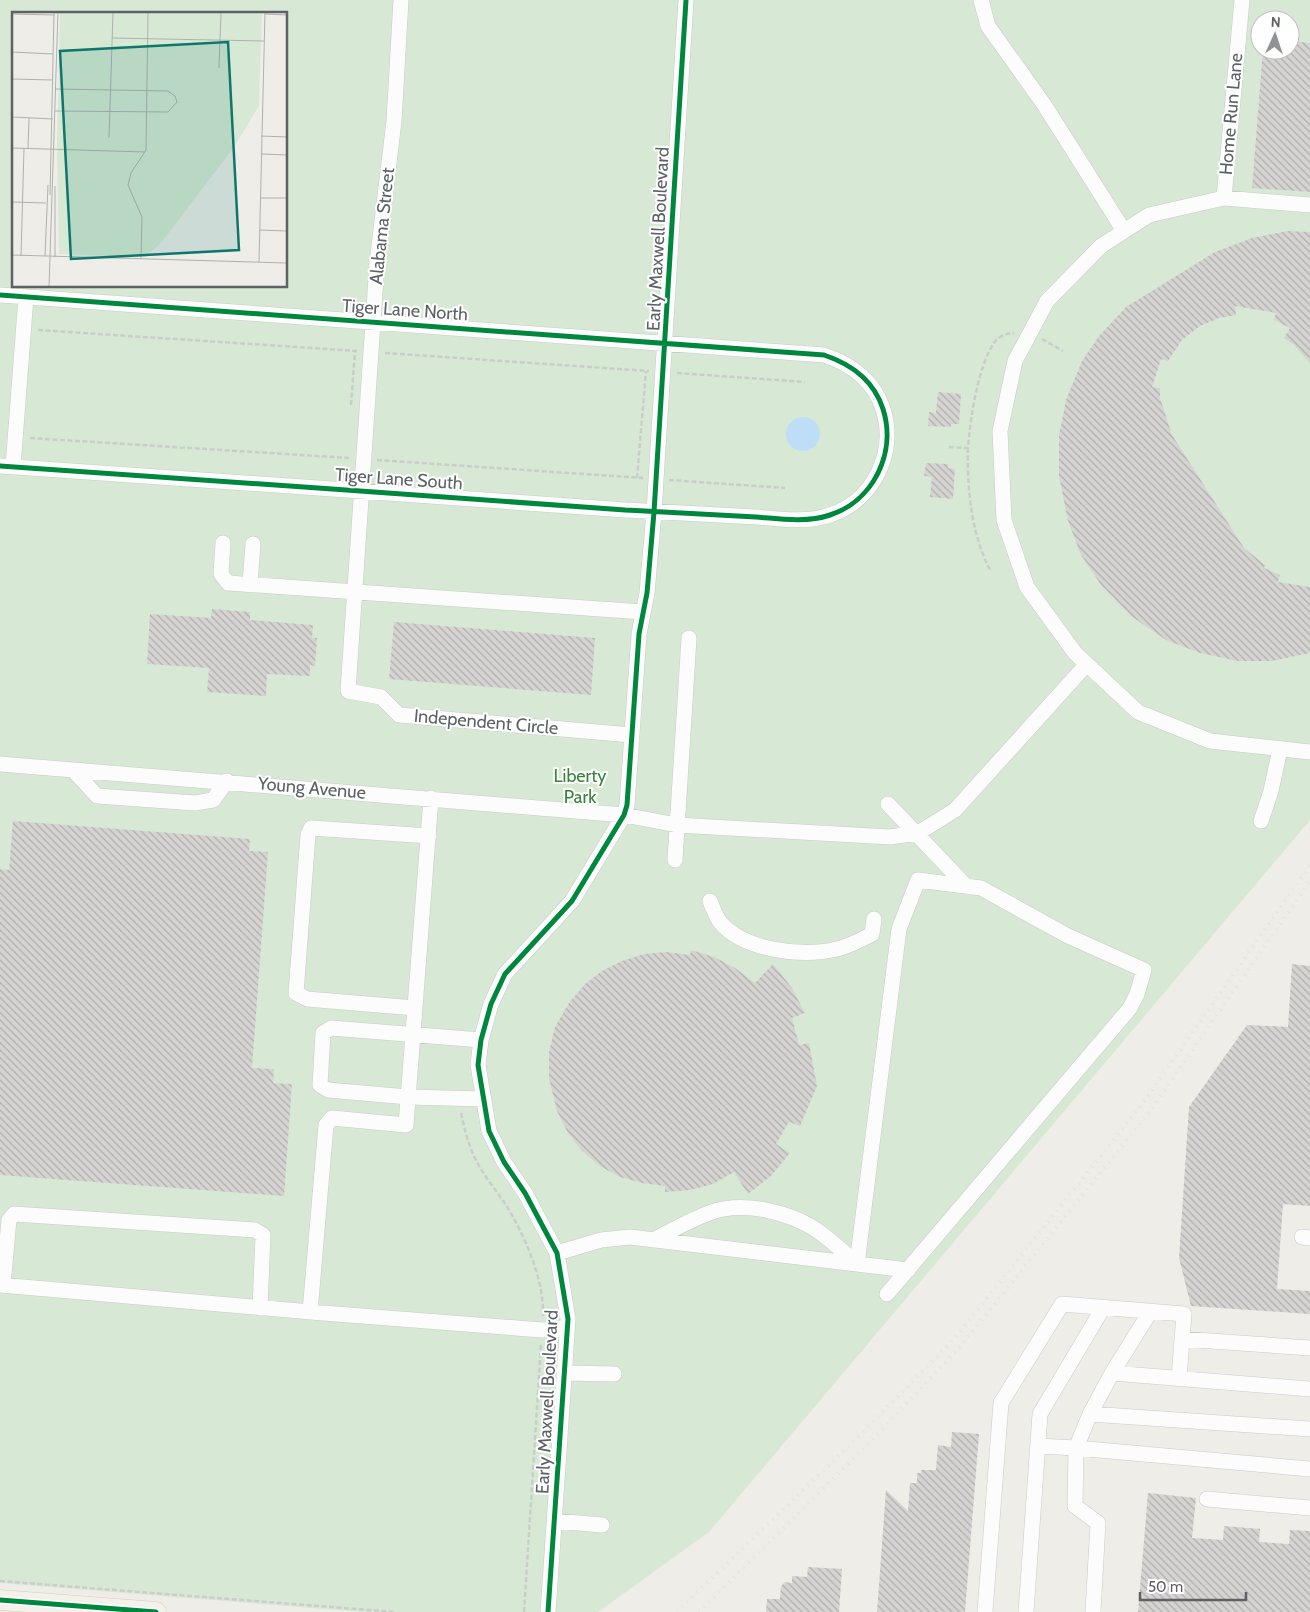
<svg xmlns="http://www.w3.org/2000/svg" width="1310" height="1612" viewBox="0 0 1310 1612" font-family="Cabin,sans-serif">
	<style>
		.green { fill: #d7e9d4; fill-rule: evenodd }
		.water { fill: #bedef7 }
		.building { fill: url(#building-back-hatch) }
		.lines { fill: none; stroke-linecap: round; stroke-linejoin: round }
		.minor-casing { stroke: #cacac9; stroke-width: 16 }
		.major-casing { stroke: #d5cdb7; stroke-width: 21 }
		.path { stroke: #cacecb; stroke-width: 2.5; stroke-dasharray: 5 2.5; stroke-linecap: butt }
		.minor { stroke: #fcfcfc; stroke-width: 15 }
		.major { stroke: #f3f1e9; stroke-width: 20 }
		.rail { stroke: #e3e4e3; stroke-width: 4; stroke-dasharray: 1 6; stroke-linecap: butt }
		.cycleway-casing { stroke: #fff; stroke-width: 8 }
		.cycleway { stroke: #00873e; stroke-width: 5 }
		.labels { text-anchor: middle; stroke-width: 4; stroke-linejoin: round; paint-order: stroke }
		.street-label { font-size: 18px; fill: #5e6266; stroke: #fff }
		.park-label { font-size: 18px; fill: #37843b; stroke: #fff }
		.inset-road { fill: none; stroke: #b0b1b0; stroke-width: 1 }
		.view { fill: #0f766e; fill-opacity: 0.15; stroke: #0f766e; stroke-width: 2.5 }
		.inset-edge { fill: none; stroke: #5e6266; stroke-width: 2.5 }
	</style>
	<defs>
		<pattern id="building-back-hatch" width="6" height="6" patternUnits="userSpaceOnUse" patternTransform="scale(1.25)"><rect width="6" height="6" fill="#d5d4d2"/><path d="M-1 5l2 2M0 0l6 6M5-1l2 2" fill="none" stroke="#b0afae"/></pattern>
	</defs>
	<rect width="100%" height="100%" fill="#eeede8"/>
	<path class="green" d="M 0,0 L 1310,0 L 1310,820 L 709,1532 L 598,1612 L 361,1612 L 0,1583 ZM 14,14 L 286,14 L 286,286 L 14,286 ZM 1260,20 L 1290,20 L 1290,50 L 1260,50 Z"/>
	<path class="water" d="M786 434a17 17 0 1 1 34 0a17 17 0 1 1-34 0Z"/>
	<path class="building" d="M 1290,41 L 1310,43 L 1310,192 L 1252,188 L 1263,50 L 1290,50 Z
		M 1287,231 L 1310,232 L 1310,363 L 1294,345 L 1284,338 L 1290,328 L 1274,320 L 1276,313 L 1235,306 L 1236,315 L 1219,318 L 1200,326 L 1182,340 L 1168,361 L 1161,359 L 1152,387 L 1160,388 L 1160,398 L 1172,435 L 1244,548 L 1265,565 L 1264,568 L 1280,575 L 1278,582 L 1310,587 L 1310,653 L 1272,661 L 1238,661 L 1200,653 L 1166,640 L 1131,616 L 1101,585 L 1081,555 L 1068,521 L 1059,476 L 1059,436 L 1066,400 L 1082,361 L 1099,336 L 1126,307 L 1215,252 L 1252,238 Z
		M 938,392 L 961,394 L 959,424 L 951,424 L 951,427 L 928,426 L 929,412 L 936,413 Z
		M 926,463 L 948,464 L 948,468 L 955,469 L 953,499 L 930,497 L 932,477 L 924,476 Z
		M 212,609 L 250,612 L 250,620 L 313,625 L 312,638 L 317,638 L 315,666 L 310,665 L 310,676 L 267,674 L 266,696 L 207,692 L 209,668 L 147,664 L 150,614 L 211,618 Z
		M 394,622 L 595,638 L 591,695 L 389,679 Z
		M 13,821 L 250,839 L 249,851 L 268,852 L 252,1068 L 274,1069 L 273,1083 L 292,1084 L 284,1196 L 0,1175 L 0,869 L 9,870 Z
		M 691,950 L 714,957 L 735,968 L 755,983 L 773,964 L 792,988 L 805,1013 L 792,1018 L 799,1045 L 809,1043 L 817,1086 L 800,1126 L 789,1122 L 776,1144 L 790,1153 L 771,1176 L 748,1194 L 734,1172 L 713,1184 L 690,1190 L 665,1192 L 665,1186 L 642,1183 L 620,1177 L 600,1166 L 582,1151 L 568,1133 L 557,1111 L 549,1078 L 549,1052 L 555,1027 L 569,1003 L 585,984 L 602,971 L 622,961 L 644,954 L 667,952 L 690,955 Z
		M 1292,964 L 1310,966 L 1310,1206 L 1283,1204 L 1277,1289 L 1310,1291 L 1310,1314 L 1191,1306 L 1179,1258 L 1189,1107 L 1247,1025 L 1288,1027 Z
		M 952,1432 L 979,1434 L 965,1612 L 877,1612 L 886,1490 L 908,1511 L 910,1483 L 917,1483 L 917,1473 L 921,1473 L 921,1470 L 936,1470 L 938,1445 L 951,1447 Z
		M 1148,1493 L 1196,1498 L 1192,1538 L 1223,1540 L 1224,1526 L 1260,1529 L 1259,1542 L 1289,1544 L 1290,1530 L 1310,1531 L 1310,1612 L 1138,1612 Z
		M 808,1567 L 842,1569 L 839,1612 L 766,1612 L 767,1599 L 780,1599 L 781,1586 L 785,1582 L 792,1583 L 792,1576 L 807,1577 Z"/>
	<g class="lines">
		<g class="minor-casing">
			<path id="minor" d="M 401,0 L 394,121 L 377,263 L 348,691 L 381,697 L 399,715 L 632,735
				M 981,0 L 988,26 L 1045,106 L 1124,231
				M 1224,198 L 1242,0
				M 1310,205 L 1224,198 L 1149,215 L 1101,246 L 1047,301 L 1015,361 L 1000,431 L 1004,520 L 1027,587 L 1075,653 L 1138,712 L 1210,741 L 1310,752
				M 0,295 L 824,355 C 851,364 874,381 883,409 C 897,453 873,501 830,515 C 807,523 780,519 756,517 C 713,515 669,512 625,510 C 417,496 208,479 0,466
				M 13,467 L 26,297
				M 223,543 L 221,574 L 228,583 L 643,612
				M 250,584 L 253,544
				M 0,764 L 624,815 L 677,825 L 890,837 L 918,833 L 955,810 L 1087,664
				M 73,770 L 97,796 L 195,803 L 213,800 L 227,781
				M 888,804 L 967,887
				M 1261,821 L 1271,791 L 1280,749
				M 675,860 L 689,638
				M 710,901 C 713,908 716,917 720,922 C 744,951 803,957 837,949 C 849,946 861,940 872,934 L 874,919
				M 415,1008 L 307,999 L 296,993 L 308,835 L 311,828 L 429,836
				M 481,1040 L 331,1028 L 323,1033 L 320,1085 L 328,1090 L 408,1097 L 484,1099
				M 1302,1237 L 1310,1238
				M 653,1240 C 671,1231 690,1220 709,1213 C 743,1200 793,1212 822,1234 C 834,1243 846,1254 857,1264
				M 557,1253 L 601,1240 L 630,1237 L 857,1264
				M 0,1285 L 323,1313 L 542,1330 L 567,1328
				M 3,1285 L 9,1220 L 14,1214 L 255,1230 L 263,1235 L 260,1308
				M 887,1294 C 968,1199 1049,1103 1130,1008 L 1137,994 L 1144,970 L 1068,936 L 981,888 L 918,880 L 899,929 L 857,1264 L 908,1270
				M 310,1312 L 326,1125 L 332,1118 L 406,1125 L 431,798
				M 1182,1339 L 1310,1348
				M 566,1373 L 614,1374
				M 1112,1373 L 1150,1312
				M 1090,1414 L 1112,1373 L 1310,1389
				M 1310,1429 L 1090,1414 L 1076,1448 L 1310,1469
				M 1038,1446 L 1076,1448 L 1075,1506 L 1098,1523 L 1093,1612
				M 1207,1499 L 1310,1508
				M 555,1521 L 602,1525
				M 548,1612 L 568,1319 L 557,1253 L 525,1193 L 504,1162 L 489,1131 L 478,1065 L 481,1040 L 491,1004 L 505,974 L 572,901 L 624,815 L 627,805 L 639,634 L 647,593 L 654,512 L 686,0
				M 985,1612 L 1001,1403 L 1062,1304 L 1184,1314 L 1179,1378
				M 1026,1612 L 1040,1414 L 1103,1308"/>
		</g>
		<g class="major-casing">
			<path id="major" d="M 0,1600 L 156,1612"/>
		</g>
		<path class="path" d="M 38,330 L 357,351
			M 1042,339 L 1063,351
			M 385,353 L 649,371
			M 677,373 L 805,382
			M 351,405 L 355,351
			M 30,438 L 349,458
			M 949,447 L 968,448 C 970,420 978,366 994,343 C 997,337 1007,333 1014,333
			M 968,448 C 967,490 971,532 990,570
			M 377,460 L 643,478
			M 637,478 L 646,371
			M 669,480 L 785,488
			M 461,1113 C 465,1131 469,1148 478,1164 C 488,1182 502,1197 512,1215 C 528,1244 544,1282 543,1316
			M 0,1581 L 395,1612
			M 524,1612 L 541,1344"/>
		<use href="#minor" class="minor"/>
		<use href="#major" class="major"/>
		<path class="rail" d="M 677,1612 L 856,1439 L 954,1339 L 1144,1102 L 1310,865
			M 699,1612 L 863,1449 L 960,1347 L 1151,1110 L 1310,881"/>
		<g class="cycleway-casing">
			<path id="cycleway" d="M 0,295 L 824,355 C 851,364 874,381 883,409 C 897,453 873,501 830,515 C 807,523 780,519 756,517 C 713,515 669,512 625,510 C 417,496 208,479 0,466
				M 0,1600 L 156,1612
				M 548,1612 L 568,1319 L 557,1253 L 525,1193 L 504,1162 L 489,1131 L 478,1065 L 481,1040 L 491,1004 L 505,974 L 572,901 L 624,815 L 627,805 L 639,634 L 647,593 L 654,512 L 686,0"/>
		</g>
		<use href="#cycleway" class="cycleway"/>
	</g>
	<g class="labels">
		<g class="street-label">
			<text transform="translate(1231 114) rotate(-85)" y="6">Home Run Lane</text>
			<text transform="translate(382 226) rotate(-84)" y="6">Alabama Street</text>
			<text transform="translate(658 239) rotate(-87)" y="6">Early Maxwell Boulevard</text>
			<text transform="translate(405 310) rotate(4)" y="6">Tiger Lane North</text>
			<text transform="translate(399 479) rotate(4)" y="6">Tiger Lane South</text>
			<text transform="translate(486 722) rotate(5)" y="6">Independent Circle</text>
			<text transform="translate(312 788) rotate(5)" y="6">Young Avenue</text>
			<text transform="translate(547 1402) rotate(-87)" y="6">Early Maxwell Boulevard</text>
		</g>
		<g class="park-label">
			<text x="580" y="782">Liberty<tspan x="580" dy="21">Park</tspan></text>
		</g>
	</g>
	<g transform="translate(12 12)">
		<rect width="275" height="275" fill="#eeede8"/>
		<path d="M 48,0 L 250,0 L 247,94 L 222,135 L 149,231 L 133,245 L 47,242 L 45,134 Z" fill="#d7e9d4"/>
		<path class="inset-road" d="M 0,2 L 43,3M 253,2 L 275,3M 100,26 L 252,29M 0,40 L 41,42M 207,56 L 209,0M 0,67 L 41,68M 43,99 L 156,100 L 165,90 L 163,84 L 156,79 L 44,77M 0,105 L 41,107M 249,124 L 275,125M 97,126 L 101,0M 0,136 L 133,140M 16,136 L 17,106M 249,142 L 275,143M 43,174 L 43,245M 38,183 L 42,0M 249,186 L 275,186M 0,190 L 34,191M 247,218 L 275,219M 0,243 L 275,251M 9,244 L 12,136M 33,244 L 36,173M 129,247 L 130,205 L 116,173 L 119,161 L 134,138 L 136,0M 247,250 L 253,0M 37,275 L 46,0"/>
		<path class="view" d="M 216,30 L 227,238 L 59,247 L 48,39 Z"/>
		<rect width="275" height="275" class="inset-edge"/>
	</g>
	<g transform="translate(1275 35) rotate(3)"><circle r="24" fill="#ffffff" stroke="#bfc0c2"/>
	<path d="M0-4L9 19L0 12L-9 19Z" fill="#909394"/>
	<text y="-8" font-size="14" font-weight="bold" text-anchor="middle" fill="#5e6266">N</text>
	</g>
	<path d="M1140 1592v8h106v-8" fill="none" stroke="#5e6266" stroke-width="2.5"/>
	<text x="1148" y="1592" font-size="15" fill="#5e6266" stroke="#ffffff" stroke-width="4" paint-order="stroke">50 m</text>
</svg>
